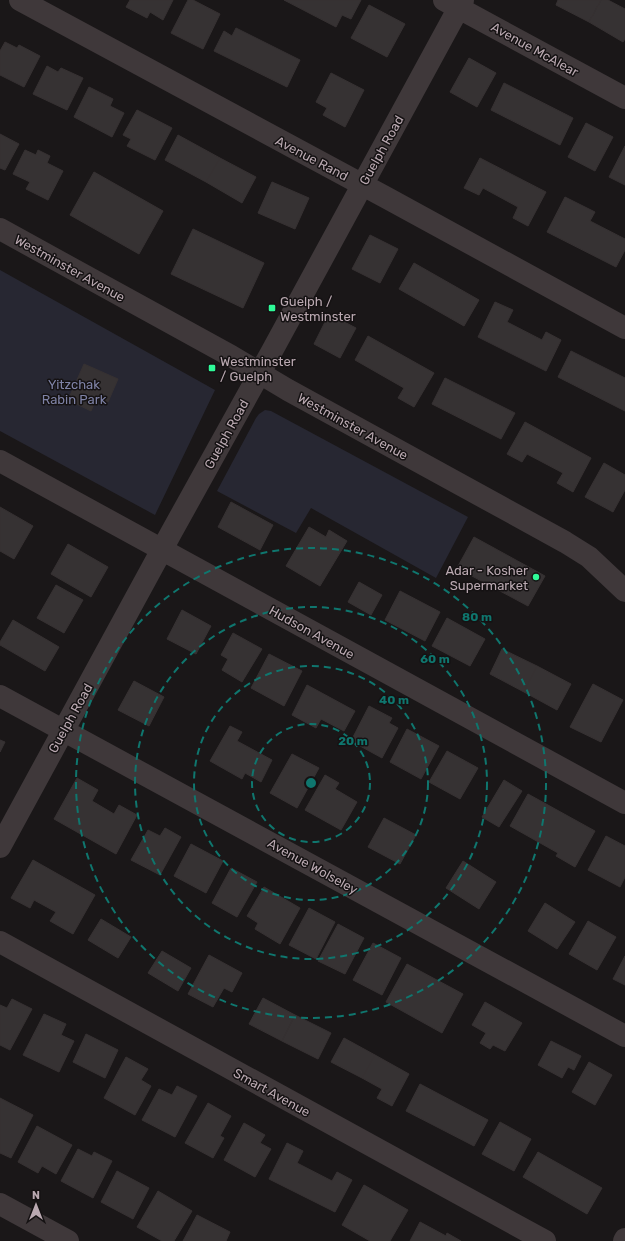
<svg xmlns="http://www.w3.org/2000/svg" width="625" height="1241" viewBox="0 0 625 1241" font-family="Rubik,sans-serif">
	<style>
		.green { fill: #272732 }
		.building { fill: #363233; stroke: #363132 }
		.lines { fill: none; stroke-linecap: round; stroke-linejoin: round }
		.minor { stroke: #3f383a; stroke-width: 22 }
		.ring { fill: none; stroke: #0f766e; stroke-width: 2; stroke-dasharray: 7 5 }
		.poi-dot { fill: #2ffa98; stroke: #151213; stroke-width: 1.5 }
		.labels { text-anchor: middle; stroke-width: 3; stroke-linejoin: round; paint-order: stroke }
		.street-label { font-size: 13px; fill: #baa9b1; stroke: #151213 }
		.poi-label { font-size: 13px; fill: #baa9b1; stroke: #151213; text-anchor: start }
		.park-label { font-size: 13px; fill: #7f83a6; stroke: #151213 }
		.centre { fill: #0f766e; stroke: #151213; stroke-width: 2 }
		.ring-label { font-size: 12px; text-anchor: middle; font-weight: bold; fill: #0f766e; stroke: #151213; stroke-width: 3; stroke-linejoin: round; paint-order: stroke }
	</style>
	<rect width="100%" height="100%" fill="#1a1718"/>
	<path class="green" d="M 0,270 L 215,390 L 155,515 L 0,431 Z
		M 265,410 L 271,411 L 468,517 L 436,578 L 311,508 L 296,533 L 217,491 L 256,418 L 259,414 Z"/>
	<path class="building" d="M 130,0 L 173,0 L 163,20 L 150,12 L 147,18 L 126,7 Z
		M 188,0 L 193,0 L 220,14 L 203,49 L 171,33 Z
		M 284,0 L 361,0 L 351,19 L 342,15 L 336,27 Z
		M 558,0 L 601,0 L 589,22 L 556,5 Z
		M 601,0 L 608,0 L 625,9 L 625,39 L 623,42 L 589,22 Z
		M 369,5 L 405,24 L 387,57 L 351,38 Z
		M 236,28 L 300,60 L 287,87 L 214,51 L 224,31 L 232,36 Z
		M 5,42 L 17,48 L 19,45 L 40,56 L 24,87 L 0,75 L 0,51 Z
		M 469,58 L 496,73 L 477,107 L 450,92 Z
		M 47,66 L 58,72 L 61,68 L 83,78 L 67,110 L 33,94 Z
		M 331,73 L 364,90 L 345,127 L 323,115 L 327,108 L 316,102 Z
		M 504,83 L 573,118 L 560,145 L 491,110 Z
		M 89,87 L 113,99 L 110,106 L 124,113 L 112,137 L 74,117 Z
		M 137,110 L 172,128 L 155,160 L 127,146 L 131,139 L 123,135 Z
		M 586,123 L 613,137 L 595,171 L 568,157 Z
		M 0,134 L 19,144 L 5,170 L 0,168 Z
		M 178,135 L 220,158 L 206,182 L 165,160 Z
		M 625,146 L 625,185 L 609,177 Z
		M 25,150 L 36,155 L 38,150 L 50,156 L 47,163 L 63,171 L 48,200 L 26,189 L 30,182 L 13,174 Z
		M 220,158 L 256,177 L 242,203 L 206,182 Z
		M 480,158 L 546,192 L 528,226 L 513,218 L 518,207 L 483,188 L 479,195 L 464,188 Z
		M 94,172 L 163,211 L 139,254 L 70,215 Z
		M 272,182 L 309,198 L 295,229 L 258,213 Z
		M 565,197 L 595,212 L 590,221 L 625,239 L 625,250 L 616,267 L 547,232 Z
		M 193,229 L 264,263 L 243,308 L 171,274 Z
		M 370,235 L 398,249 L 380,283 L 352,269 Z
		M 414,263 L 479,300 L 464,326 L 399,289 Z
		M 495,302 L 513,310 L 507,322 L 542,340 L 546,332 L 561,340 L 546,371 L 478,337 Z
		M 329,314 L 356,328 L 340,358 L 314,344 Z
		M 368,336 L 434,373 L 414,407 L 398,398 L 404,388 L 355,360 Z
		M 571,351 L 625,378 L 625,411 L 558,377 Z
		M 84,364 L 118,379 L 108,402 L 97,397 L 91,411 L 68,400 Z
		M 445,378 L 515,413 L 501,439 L 432,404 Z
		M 525,422 L 591,458 L 573,492 L 557,483 L 563,473 L 527,454 L 522,462 L 507,454 Z
		M 604,463 L 625,475 L 625,490 L 613,512 L 585,497 Z
		M 231,502 L 273,525 L 260,550 L 218,527 Z
		M 0,507 L 33,526 L 14,559 L 0,551 Z
		M 309,527 L 326,537 L 329,530 L 347,541 L 320,586 L 286,566 Z
		M 474,537 L 545,576 L 528,606 L 457,568 Z
		M 68,544 L 108,567 L 91,597 L 51,574 Z
		M 359,582 L 382,595 L 371,615 L 348,602 Z
		M 56,585 L 83,600 L 64,633 L 37,618 Z
		M 400,591 L 440,612 L 425,641 L 385,620 Z
		M 182,610 L 211,626 L 196,654 L 167,639 Z
		M 447,618 L 485,639 L 470,666 L 432,646 Z
		M 13,620 L 59,647 L 45,671 L 0,645 L 0,642 Z
		M 233,633 L 262,649 L 242,682 L 222,670 L 228,659 L 221,655 Z
		M 502,649 L 537,666 L 524,692 L 490,674 Z
		M 269,654 L 302,671 L 284,706 L 251,688 Z
		M 537,666 L 571,684 L 557,710 L 524,692 Z
		M 134,681 L 164,697 L 149,726 L 118,710 Z
		M 593,684 L 623,700 L 601,742 L 570,727 Z
		M 307,685 L 355,711 L 344,731 L 321,719 L 316,728 L 292,715 Z
		M 369,706 L 392,718 L 389,723 L 398,728 L 382,758 L 351,741 Z
		M 230,726 L 242,732 L 237,741 L 272,760 L 261,782 L 245,773 L 242,779 L 210,761 Z
		M 407,729 L 439,746 L 421,779 L 390,762 Z
		M 0,740 L 5,742 L 0,752 Z
		M 447,751 L 478,768 L 460,799 L 429,782 Z
		M 292,754 L 319,768 L 297,808 L 270,793 Z
		M 325,775 L 339,783 L 335,789 L 357,802 L 341,830 L 305,810 Z
		M 77,778 L 98,790 L 92,801 L 114,814 L 119,805 L 137,815 L 116,854 L 54,819 Z
		M 504,780 L 522,791 L 499,827 L 482,817 Z
		M 528,794 L 595,831 L 575,867 L 556,856 L 558,853 L 510,826 Z
		M 384,818 L 416,835 L 400,864 L 368,847 Z
		M 165,828 L 181,837 L 160,875 L 131,860 L 148,830 L 160,836 Z
		M 606,836 L 625,846 L 625,877 L 620,887 L 588,870 Z
		M 191,844 L 223,861 L 206,893 L 174,876 Z
		M 33,860 L 95,895 L 73,934 L 50,921 L 56,912 L 34,900 L 30,908 L 11,898 Z
		M 463,861 L 496,882 L 479,909 L 446,888 Z
		M 231,868 L 257,882 L 237,917 L 212,903 Z
		M 264,887 L 300,908 L 280,944 L 255,929 L 258,923 L 247,916 Z
		M 545,903 L 575,922 L 557,949 L 528,931 Z
		M 309,908 L 335,922 L 316,959 L 289,945 Z
		M 101,919 L 131,937 L 118,958 L 88,940 Z
		M 588,921 L 616,937 L 597,970 L 569,954 Z
		M 338,924 L 364,938 L 345,974 L 318,961 Z
		M 373,943 L 401,958 L 382,995 L 353,980 Z
		M 162,951 L 191,968 L 178,991 L 148,973 Z
		M 209,955 L 242,973 L 232,992 L 224,988 L 213,1007 L 188,994 Z
		M 625,956 L 625,985 L 613,979 Z
		M 407,964 L 463,994 L 442,1033 L 386,1002 Z
		M 263,998 L 295,1015 L 282,1041 L 249,1024 Z
		M 12,999 L 32,1009 L 10,1050 L 0,1045 L 0,1005 L 7,1008 Z
		M 485,1002 L 522,1023 L 505,1051 L 493,1045 L 490,1049 L 480,1043 L 486,1033 L 472,1025 Z
		M 44,1014 L 66,1024 L 61,1035 L 74,1041 L 59,1072 L 23,1055 Z
		M 295,1015 L 331,1033 L 318,1059 L 282,1041 Z
		M 86,1034 L 118,1050 L 105,1078 L 73,1062 Z
		M 344,1038 L 375,1055 L 362,1078 L 331,1062 Z
		M 551,1041 L 581,1056 L 574,1070 L 568,1067 L 562,1078 L 538,1065 Z
		M 375,1055 L 409,1074 L 392,1106 L 377,1098 L 382,1089 L 362,1078 Z
		M 126,1057 L 148,1069 L 141,1080 L 151,1086 L 135,1115 L 104,1098 Z
		M 589,1062 L 612,1075 L 595,1105 L 572,1092 Z
		M 420,1084 L 488,1120 L 474,1146 L 406,1111 Z
		M 177,1086 L 197,1096 L 175,1137 L 142,1120 L 159,1089 L 172,1095 Z
		M 0,1098 L 33,1115 L 11,1158 L 0,1153 Z
		M 208,1103 L 231,1116 L 220,1136 L 224,1138 L 213,1158 L 185,1143 Z
		M 500,1122 L 531,1139 L 514,1171 L 482,1154 Z
		M 244,1123 L 265,1135 L 260,1143 L 271,1149 L 255,1177 L 224,1160 Z
		M 37,1126 L 72,1145 L 56,1174 L 42,1166 L 38,1173 L 18,1162 Z
		M 287,1143 L 303,1151 L 297,1163 L 332,1181 L 337,1172 L 352,1180 L 335,1212 L 269,1179 Z
		M 78,1149 L 92,1156 L 94,1152 L 112,1161 L 93,1198 L 61,1181 Z
		M 538,1152 L 602,1188 L 587,1214 L 523,1177 Z
		M 117,1171 L 149,1188 L 133,1219 L 101,1202 Z
		M 364,1185 L 408,1210 L 390,1241 L 370,1241 L 342,1225 Z
		M 158,1191 L 192,1211 L 174,1241 L 162,1241 L 137,1227 Z
		M 197,1215 L 230,1232 L 226,1241 L 183,1241 Z
		M 420,1222 L 446,1236 L 447,1233 L 461,1241 L 410,1241 Z"/>
	<g class="lines">
		<path class="minor" d="M 20,0 L 387,198 L 625,328
			M 444,0 L 625,98
			M 0,229 L 231,356 L 288,390 L 565,542 L 589,557 L 625,591
			M 0,461 L 625,803
			M 0,696 L 625,1036
			M 0,847 L 171,533 L 272,351 L 463,0
			M 0,942 L 545,1241
			M 0,1204 L 68,1241
			M 624,1241 L 625,1239"/>
	</g>
	<g class="ring">
		<circle cx="311" cy="783" r="59"/>
		<circle cx="311" cy="783" r="117"/>
		<circle cx="311" cy="783" r="176"/>
		<circle cx="311" cy="783" r="235"/>
	</g>
	<g class="poi-dot">
		<rect x="268" y="304" width="8" height="8" rx="2"/>
		<rect x="208" y="364" width="8" height="8" rx="2"/>
		<circle cx="536" cy="577" r="4"/>
	</g>
	<g class="labels">
		<g class="street-label">
			<text transform="translate(535 49) rotate(29)" y="5">Avenue McAlear</text>
			<text transform="translate(381 150) rotate(-61)" y="5">Guelph Road</text>
			<text transform="translate(312 158) rotate(28)" y="5">Avenue Rand</text>
			<text transform="translate(70 268) rotate(29)" y="5">Westminster Avenue</text>
			<text transform="translate(353 426) rotate(29)" y="5">Westminster Avenue</text>
			<text transform="translate(226 434) rotate(-61)" y="5">Guelph Road</text>
			<text transform="translate(312 632) rotate(29)" y="5">Hudson Avenue</text>
			<text transform="translate(70 718) rotate(-61)" y="5">Guelph Road</text>
			<text transform="translate(313 866) rotate(29)" y="5">Avenue Wolseley</text>
			<text transform="translate(272 1092) rotate(29)" y="5">Smart Avenue</text>
		</g>
		<g class="poi-label">
			<text x="280" y="306">Guelph /<tspan x="280" dy="15">Westminster</tspan></text>
			<text x="220" y="366">Westminster<tspan x="220" dy="15">/ Guelph</tspan></text>
			<text x="528" y="575" text-anchor="end">Adar - Kosher<tspan x="528" dy="15">Supermarket</tspan></text>
		</g>
		<g class="park-label">
			<text x="74" y="389">Yitzchak<tspan x="74" dy="15">Rabin Park</tspan></text>
		</g>
	</g>
	<circle cx="311" cy="783" r="6" class="centre"/>
	<g class="ring-label">
		<text x="477" y="621">80 m</text>
		<text x="435" y="663">60 m</text>
		<text x="394" y="704">40 m</text>
		<text x="353" y="745">20 m</text>
	</g>
	<g transform="translate(36 1205)" stroke="#151213" stroke-width="3" paint-order="stroke">
	<path d="M0-3L7 15L0 10L-7 15Z" fill="#baa9b1"/>
	<text y="-6" font-size="11" font-weight="bold" text-anchor="middle" fill="#baa9b1">N</text>
	</g>
</svg>
